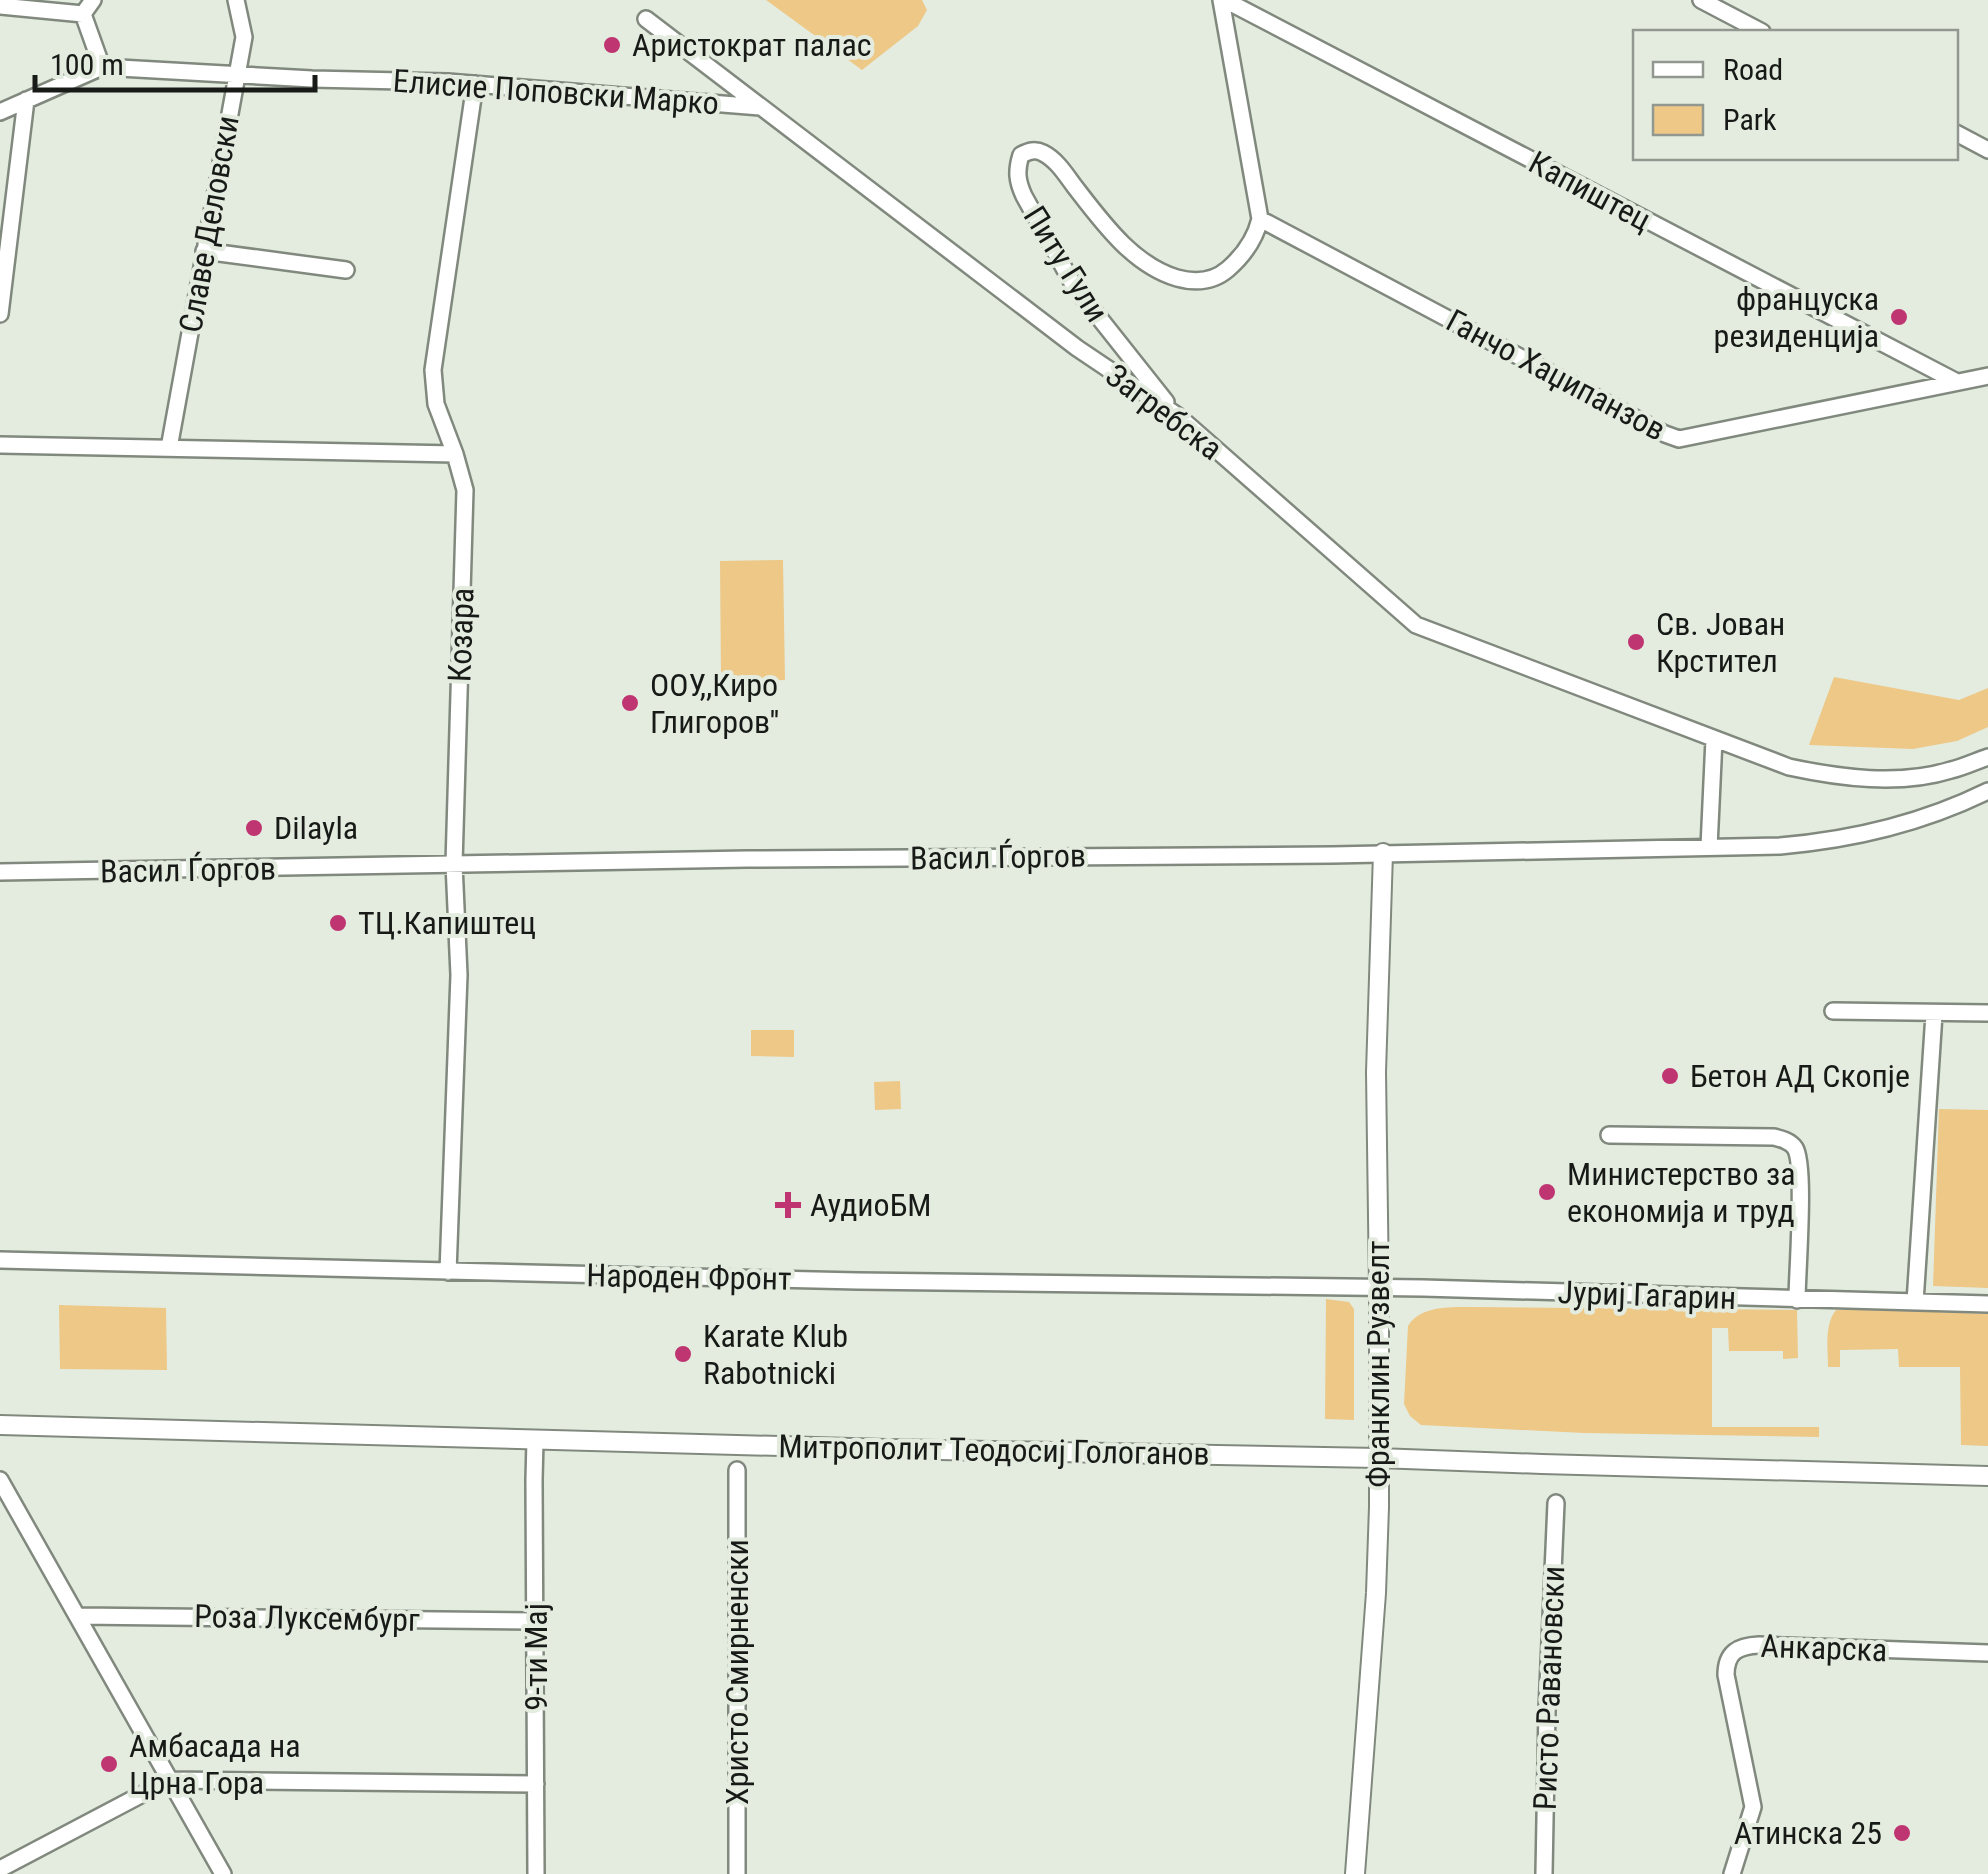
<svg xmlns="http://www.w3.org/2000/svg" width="1988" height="1874" viewBox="0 0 1988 1874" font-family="'Roboto Condensed',sans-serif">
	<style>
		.green { fill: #edc887 }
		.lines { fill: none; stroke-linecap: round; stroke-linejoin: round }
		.minor-casing { stroke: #81897e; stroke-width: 20 }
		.tertiary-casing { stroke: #81897e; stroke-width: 22 }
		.minor { stroke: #fff; stroke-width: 15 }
		.tertiary { stroke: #fff; stroke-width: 18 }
		.poi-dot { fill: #be3571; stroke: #e4ece0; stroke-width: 4 }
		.labels { text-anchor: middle; stroke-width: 8; stroke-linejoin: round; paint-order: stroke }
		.poi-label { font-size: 32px; fill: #171a16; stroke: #e4ece0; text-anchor: start }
		.street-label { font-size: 32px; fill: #171a16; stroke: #e4ece0 }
	</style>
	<rect width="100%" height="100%" fill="#e4ece0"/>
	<path class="green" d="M 766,0 L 922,0 L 927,10 L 918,26 L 862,70 Z
		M 783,560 L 785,680 L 721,682 L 720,561 Z
		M 1834,677 L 1959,700 L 1988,688 L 1988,727 L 1957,741 L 1913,749 L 1809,745 Z
		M 751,1030 L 794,1030 L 794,1057 L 751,1056 Z
		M 900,1081 L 901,1109 L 875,1110 L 874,1082 Z
		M 1939,1109 L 1988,1110 L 1988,1288 L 1933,1286 Z
		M 1326,1299 L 1349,1302 L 1354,1309 L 1354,1420 L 1325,1419 Z
		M 59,1305 L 166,1308 L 167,1370 L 60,1369 Z
		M 1470,1307 L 1797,1310 L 1798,1358 L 1783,1359 L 1783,1351 L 1729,1351 L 1728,1328 L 1712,1328 L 1712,1427 L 1819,1427 L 1819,1437 L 1584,1433 L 1421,1425 L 1410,1416 L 1404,1404 L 1408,1326 C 1420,1306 1449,1307 1470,1307 Z
		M 1862,1309 L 1988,1314 L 1988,1446 L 1961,1445 L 1960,1367 L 1899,1367 L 1898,1349 L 1840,1350 L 1840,1367 L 1828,1367 C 1828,1349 1824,1325 1836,1310 Z"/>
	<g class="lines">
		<g class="minor-casing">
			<path id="minor" d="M 93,0 L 83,14 L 102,67
				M 1225,0 L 1955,381
				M 1701,0 L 1762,32
				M 0,6 L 83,14
				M 646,19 L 1077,348 L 1178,416 L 1416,625 L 1789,767 C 1840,778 1900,786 1951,770 C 1964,767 1976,761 1988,757
				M 0,112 L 102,67 L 312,79 L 448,82 L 760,107
				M 1956,133 L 1988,150
				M 1260,219 L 1665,434 L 1679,439 L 1988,376
				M 204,251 L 346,270
				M 0,314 L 26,100
				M 1166,402 L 1074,286 L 1024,196 C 1017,181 1016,171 1021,155 C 1029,151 1035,149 1043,153 C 1057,160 1066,175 1075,187 C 1102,222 1133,265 1177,278 C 1195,283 1213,282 1228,269 C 1244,255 1255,240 1260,219 L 1221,0
				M 0,445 L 455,454
				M 169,448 L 244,37 L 236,0
				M 1709,847 L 1714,739
				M 0,872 L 747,859 L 1332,855 L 1780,846 C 1851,840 1923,823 1988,791
				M 1833,1011 L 1988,1013
				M 1609,1135 L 1774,1137 C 1782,1139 1790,1141 1795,1148 C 1806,1165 1797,1273 1797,1300
				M 0,1260 L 858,1281 L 1423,1288 L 1988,1304
				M 448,1272 L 459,975 L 454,864 L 465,490 L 455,454 L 436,404 L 433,370 L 475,84
				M 1915,1302 L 1934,1014
				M 535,1440 L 534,1480 L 536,1874
				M 0,1480 L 223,1874
				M 79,1616 L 535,1621
				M 0,1869 L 169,1780 L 536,1784
				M 737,1874 L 737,1470
				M 1544,1874 L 1547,1710 L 1556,1503
				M 1732,1874 L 1753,1807 L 1726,1675 C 1726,1652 1738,1646 1759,1645 L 1988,1653"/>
		</g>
		<g class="tertiary-casing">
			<path id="tertiary" d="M 0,1425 L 887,1449 L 1378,1458 L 1542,1464 L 1988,1476
				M 1355,1874 L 1376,1593 L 1379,1507 L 1379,1287 L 1376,1072 L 1383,853"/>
		</g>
		<use href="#minor" class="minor"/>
		<use href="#tertiary" class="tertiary"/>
	</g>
	<g class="poi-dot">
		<circle cx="612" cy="45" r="10"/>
		<circle cx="1899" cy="317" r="10"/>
		<circle cx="1636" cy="642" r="10"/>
		<circle cx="630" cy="703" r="10"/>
		<circle cx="254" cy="828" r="10"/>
		<circle cx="338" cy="923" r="10"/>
		<circle cx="1670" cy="1076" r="10"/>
		<circle cx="1547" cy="1192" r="10"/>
		<path d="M783 1190h10v10h10v10h-10v10h-10v-10h-10v-10h10z"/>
		<circle cx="683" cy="1354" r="10"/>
		<circle cx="109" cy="1764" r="10"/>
		<circle cx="1902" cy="1833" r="10"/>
	</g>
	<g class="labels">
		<g class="poi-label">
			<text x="632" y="56">Аристократ палас</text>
			<text x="1879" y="310" text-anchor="end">француска<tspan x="1879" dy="37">резиденција</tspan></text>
			<text x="1656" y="635">Св. Јован<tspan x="1656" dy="37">Крстител</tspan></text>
			<text x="650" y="696">ООУ,,Киро<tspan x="650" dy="37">Глигоров''</tspan></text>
			<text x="274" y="839">Dilayla</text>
			<text x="358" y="934">ТЦ.Капиштец</text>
			<text x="1690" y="1087">Бетон АД Скопје</text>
			<text x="1567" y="1185">Министерство за<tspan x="1567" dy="37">економија и труд</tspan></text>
			<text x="810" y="1216">АудиоБМ</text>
			<text x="703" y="1347">Karate Klub<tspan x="703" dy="37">Rabotnicki</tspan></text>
			<text x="129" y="1757">Амбасада на<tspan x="129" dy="37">Црна Гора</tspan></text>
			<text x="1882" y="1844" text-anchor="end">Атинска 25</text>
		</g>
		<g class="street-label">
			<text transform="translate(556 92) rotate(4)" y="11">Елисие Поповски Марко</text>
			<text transform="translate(1590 191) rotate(28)" y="11">Капиштец</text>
			<text transform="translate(209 224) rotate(-80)" y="11">Славе Деловски</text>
			<text transform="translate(1066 264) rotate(58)" y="11">Питу Гули</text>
			<text transform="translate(1556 375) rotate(28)" y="11">Ганчо Хаџипанзов</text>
			<text transform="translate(1164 412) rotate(37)" y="11">Загребска</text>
			<text transform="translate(461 635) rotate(-88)" y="11">Козара</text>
			<text transform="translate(998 857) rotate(-1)" y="11">Васил Ѓоргов</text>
			<text transform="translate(188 870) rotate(-1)" y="11">Васил Ѓоргов</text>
			<text transform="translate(689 1277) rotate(1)" y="11">Народен Фронт</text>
			<text transform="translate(1647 1295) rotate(2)" y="11">Јуриј Гагарин</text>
			<text transform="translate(1378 1364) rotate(-90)" y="11">Франклин Рузвелт</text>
			<text transform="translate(994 1450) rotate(1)" y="11">Митрополит Теодосиј Гологанов</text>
			<text transform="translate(307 1618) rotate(1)" y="11">Роза Луксембург</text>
			<text transform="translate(1824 1648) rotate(2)" y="11">Анкарска</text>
			<text transform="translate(536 1657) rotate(-90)" y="11">9-ти Мај</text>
			<text transform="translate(737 1672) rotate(-90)" y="11">Христо Смирненски</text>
			<text transform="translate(1549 1688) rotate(-88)" y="11">Ристо Равановски</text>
		</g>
	</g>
	<rect x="1633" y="30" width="325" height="130" fill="#e4ece0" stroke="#92988f" stroke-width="2.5"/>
	<rect x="1653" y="62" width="50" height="15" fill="#ffffff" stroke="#92988f" stroke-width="2.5"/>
	<text x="1723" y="80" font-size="30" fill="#171a16">Road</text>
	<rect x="1653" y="105" width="50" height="30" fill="#edc887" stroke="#92988f" stroke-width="2.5"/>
	<text x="1723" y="130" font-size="30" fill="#171a16">Park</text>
	<path d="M35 75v15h280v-15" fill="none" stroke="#171a16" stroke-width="5"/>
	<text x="50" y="75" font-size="30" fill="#171a16" stroke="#e4ece0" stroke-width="8" paint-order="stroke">100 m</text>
</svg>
